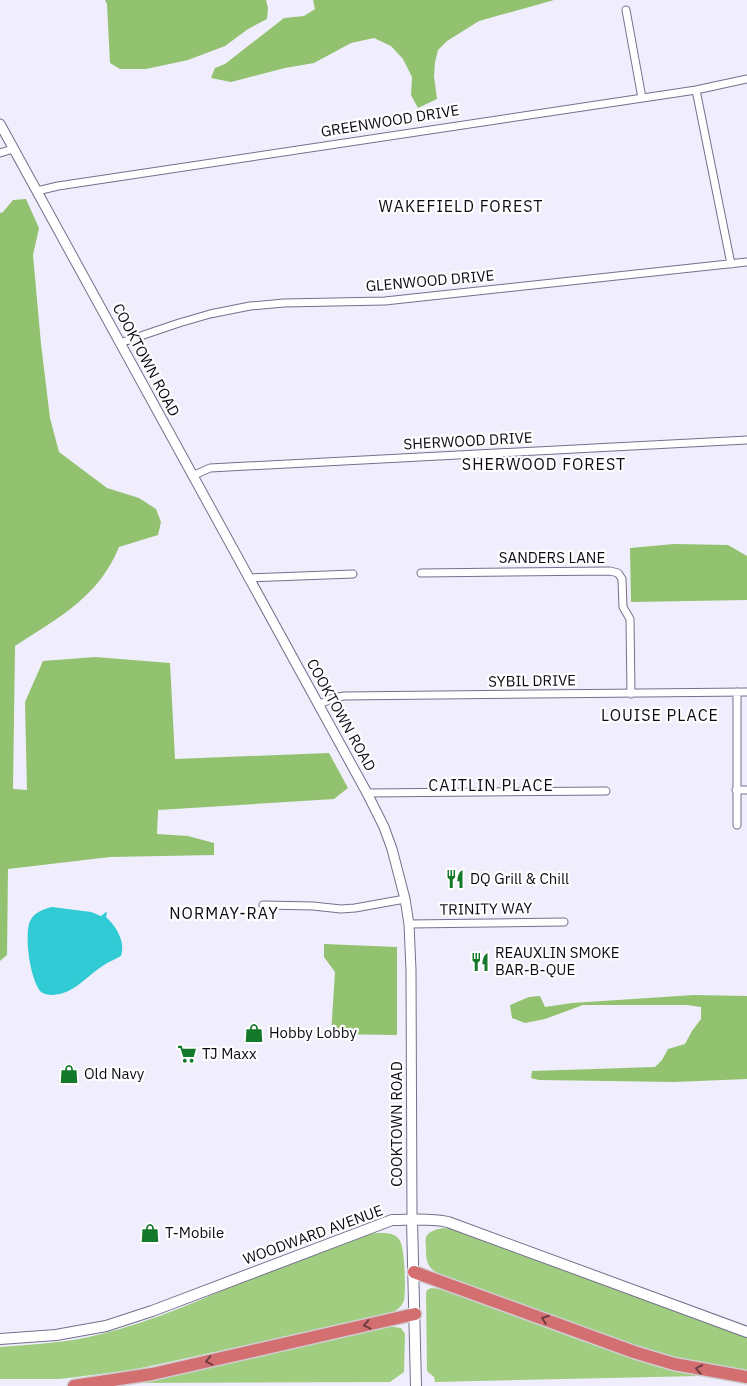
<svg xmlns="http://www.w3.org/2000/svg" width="747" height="1386" viewBox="0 0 747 1386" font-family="'IBM Plex Sans',sans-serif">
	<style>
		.green { fill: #a1cd81 }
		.forest { fill: #92c16f }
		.water { fill: #30cbd5 }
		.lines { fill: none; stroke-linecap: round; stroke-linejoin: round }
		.minor-casing { stroke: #74708d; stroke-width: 9 }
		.tertiary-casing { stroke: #74708d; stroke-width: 11 }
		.secondary-casing { stroke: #74708d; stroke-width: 12 }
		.motorway-casing { stroke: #ceced0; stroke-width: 15 }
		.minor { stroke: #fff; stroke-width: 7 }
		.tertiary { stroke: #fff; stroke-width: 9 }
		.secondary { stroke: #fff; stroke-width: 10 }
		.motorway { stroke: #d36f70; stroke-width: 12 }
		.oneway { stroke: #703c42 }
		.labels { text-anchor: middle; stroke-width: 4.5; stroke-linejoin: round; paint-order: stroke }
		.street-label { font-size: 15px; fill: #0c0a14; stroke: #fdfefd }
		.poi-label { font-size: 15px; fill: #0c0a14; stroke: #fdfefd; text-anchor: start }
		.neighbourhood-label { font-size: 16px; letter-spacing: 1px; fill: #0c0a14; stroke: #fdfefd }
	</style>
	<rect width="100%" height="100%" fill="#f0eefc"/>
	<path class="green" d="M 443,1228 L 453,1229 L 747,1335 L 747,1371 L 676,1358 L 620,1341 L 437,1273 C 427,1267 426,1260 426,1249 C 426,1246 425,1241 426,1237 C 429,1231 437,1229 443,1228 Z
		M 377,1233 C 385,1233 393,1232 399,1239 C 405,1246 406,1290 404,1300 C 402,1307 396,1311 390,1314 L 132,1370 L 60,1379 L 0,1379 L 0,1347 C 34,1344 68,1343 101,1334 C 156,1321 209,1296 261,1274 C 295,1259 332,1247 367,1234 Z
		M 431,1288 L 442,1289 L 582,1341 L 629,1357 L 696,1373 L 699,1376 L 435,1382 L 434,1377 L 427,1371 L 426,1293 L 427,1290 Z
		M 387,1326 L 401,1328 L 405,1334 L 404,1372 L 390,1382 L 130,1383 Z"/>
	<path class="forest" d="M 105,0 L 266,0 L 268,8 L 267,19 L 248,29 L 225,46 L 188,60 L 146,69 L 120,69 L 110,63 L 107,4 Z
		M 313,0 L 554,0 L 479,21 L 447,41 L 438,50 L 435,62 L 434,76 L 437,99 L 418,108 L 411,95 L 412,77 L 403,59 L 391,46 L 374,38 L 351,43 L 314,63 L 285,68 L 231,82 L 211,78 L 215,68 L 225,64 L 284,18 L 304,16 L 315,9 Z
		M 26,199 L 39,228 L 33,255 L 41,344 L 50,418 L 59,452 L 107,488 L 139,498 L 156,509 L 161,522 L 158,535 L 119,547 C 98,598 59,617 15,646 L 13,789 L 27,790 L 25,702 L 43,661 L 95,657 L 170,663 L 175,759 L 329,753 L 348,788 L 334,799 L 158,810 L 157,834 L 188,836 L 214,843 L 214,855 L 110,857 L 8,869 L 7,955 L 0,961 L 0,213 L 3,212 L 13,200 Z
		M 674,544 L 728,545 L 747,556 L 747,600 L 631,602 L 630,548 Z
		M 324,944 L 397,947 L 397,1035 L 331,1034 L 335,972 L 324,957 Z
		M 694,995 L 747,996 L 747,1079 L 674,1082 L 539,1080 L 531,1078 L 532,1071 L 655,1067 L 662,1060 L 668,1049 L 685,1044 L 692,1031 L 701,1019 L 701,1007 L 687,1005 L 583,1005 L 545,1019 L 525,1023 L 512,1018 L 510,1005 L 529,997 L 540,996 L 545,1007 L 572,1003 Z"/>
	<path class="water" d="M 52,907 L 91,912 L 101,916 L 106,912 L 107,913 L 106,917 C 116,926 126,942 121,956 C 116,959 110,961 104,965 C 86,976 75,994 52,995 C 48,995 44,994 41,992 C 30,980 24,935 30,921 C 34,912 44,909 52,907 Z"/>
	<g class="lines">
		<g class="minor-casing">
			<path id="minor" d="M 626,10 L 642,98
				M 696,90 L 731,264
				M 0,153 L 13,149
				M 37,191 L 58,186 L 696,90 L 747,79
				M 120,343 L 179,323 L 210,314 L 250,306 L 284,303 L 385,301 L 747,262
				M 192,476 L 210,468 L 747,440
				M 421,573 L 610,571 L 618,573 L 622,579 L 623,607 L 630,619 L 631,694
				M 248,578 L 353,574
				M 737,692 L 737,825
				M 318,705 L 333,698 L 344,696 L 747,692
				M 736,790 L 747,790
				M 367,793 L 606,791
				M 263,905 L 313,906 L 341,909 L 355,908 L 405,899
				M 409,924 L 564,922"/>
		</g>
		<g class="tertiary-casing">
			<path id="tertiary" d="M 0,124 L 367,793 L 384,827 L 392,849 L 405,899 L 409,924 L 411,970 L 412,1220"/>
		</g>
		<g class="secondary-casing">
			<path id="secondary" d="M 412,1220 L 416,1386
				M 0,1339 L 56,1335 L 106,1326 L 152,1311 L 392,1220 C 410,1220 430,1218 448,1222 L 747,1332"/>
		</g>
		<g class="motorway-casing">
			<path id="motorway" d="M 414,1272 L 634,1352 L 674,1364 L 747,1377
				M 74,1386 L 152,1374 L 415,1314"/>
		</g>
		<use href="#minor" class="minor"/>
		<use href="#tertiary" class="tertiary"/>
		<use href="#secondary" class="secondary"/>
		<use href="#motorway" class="motorway"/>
	</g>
	<defs><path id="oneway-chevron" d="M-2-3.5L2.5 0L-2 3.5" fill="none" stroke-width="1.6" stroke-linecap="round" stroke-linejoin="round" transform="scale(1.25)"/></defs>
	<g class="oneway">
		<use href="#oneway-chevron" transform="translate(545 1319) rotate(-160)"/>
		<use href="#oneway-chevron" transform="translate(367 1325) rotate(167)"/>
		<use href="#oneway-chevron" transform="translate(209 1361) rotate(167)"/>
		<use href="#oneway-chevron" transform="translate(699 1369) rotate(-169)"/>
	</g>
	<defs>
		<g id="restaurant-bare" transform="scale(1.5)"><path d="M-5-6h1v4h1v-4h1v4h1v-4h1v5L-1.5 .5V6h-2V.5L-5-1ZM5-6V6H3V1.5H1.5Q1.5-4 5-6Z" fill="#14792b" stroke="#fdfefd" stroke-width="2.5" paint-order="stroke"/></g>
		<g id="shop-bare" transform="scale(1.5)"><path d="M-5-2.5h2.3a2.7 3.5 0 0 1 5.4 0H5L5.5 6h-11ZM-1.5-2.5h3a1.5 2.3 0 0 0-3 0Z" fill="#14792b" stroke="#fdfefd" stroke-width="2.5" paint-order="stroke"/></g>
		<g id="supermarket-bare" transform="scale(1.5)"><path d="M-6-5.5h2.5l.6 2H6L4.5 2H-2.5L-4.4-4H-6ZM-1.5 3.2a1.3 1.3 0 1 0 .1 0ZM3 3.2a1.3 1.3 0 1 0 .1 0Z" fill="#14792b" stroke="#fdfefd" stroke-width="2.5" paint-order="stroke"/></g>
	</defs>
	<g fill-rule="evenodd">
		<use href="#restaurant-bare" x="455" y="879"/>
		<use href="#restaurant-bare" x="480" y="962"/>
		<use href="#shop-bare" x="254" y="1033"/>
		<use href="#supermarket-bare" x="187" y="1054"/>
		<use href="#shop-bare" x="69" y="1074"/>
		<use href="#shop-bare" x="150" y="1233"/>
	</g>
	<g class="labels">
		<g class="street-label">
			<text transform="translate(390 121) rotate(-9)" y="5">GREENWOOD DRIVE</text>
			<text transform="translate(430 281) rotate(-5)" y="5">GLENWOOD DRIVE</text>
			<text transform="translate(146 360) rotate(62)" y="5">COOKTOWN ROAD</text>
			<text transform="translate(468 441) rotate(-3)" y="5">SHERWOOD DRIVE</text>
			<text x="552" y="563">SANDERS LANE</text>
			<text transform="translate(532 681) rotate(-1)" y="5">SYBIL DRIVE</text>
			<text transform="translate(341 715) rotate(61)" y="5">COOKTOWN ROAD</text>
			<text transform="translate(486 909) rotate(-1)" y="5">TRINITY WAY</text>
			<text transform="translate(397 1124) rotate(-90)" y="5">COOKTOWN ROAD</text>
			<text transform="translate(313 1235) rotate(-20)" y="5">WOODWARD AVENUE</text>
		</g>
		<g class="poi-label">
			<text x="470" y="884">DQ Grill &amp; Chill</text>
			<text x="495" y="958">REAUXLIN SMOKE<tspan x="495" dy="17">BAR-B-QUE</tspan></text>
			<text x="269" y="1038">Hobby Lobby</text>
			<text x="202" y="1059">TJ Maxx</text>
			<text x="84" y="1079">Old Navy</text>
			<text x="165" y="1238">T-Mobile</text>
		</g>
		<g class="neighbourhood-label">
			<text x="461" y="212">WAKEFIELD FOREST</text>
			<text x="544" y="470">SHERWOOD FOREST</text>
			<text x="660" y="721">LOUISE PLACE</text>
			<text x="491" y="791">CAITLIN PLACE</text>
			<text x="224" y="919">NORMAY-RAY</text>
		</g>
	</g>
</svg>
